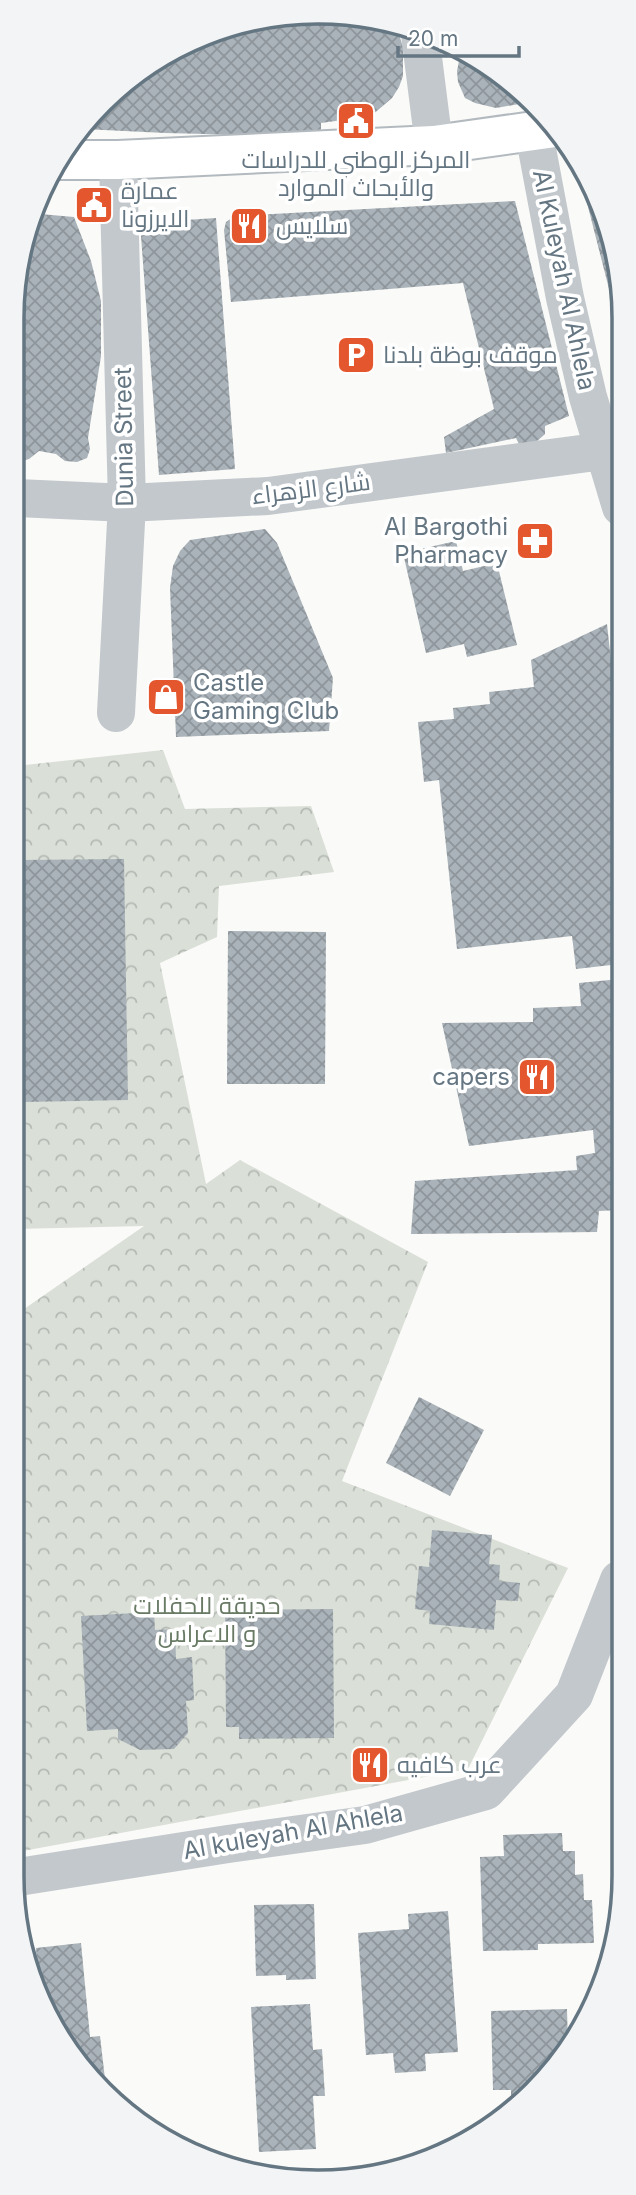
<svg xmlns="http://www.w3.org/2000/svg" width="636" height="2195" viewBox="0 0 636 2195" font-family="Inter,Cairo,sans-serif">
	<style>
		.forest { fill: url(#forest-crowns) }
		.building { fill: url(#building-cross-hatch) }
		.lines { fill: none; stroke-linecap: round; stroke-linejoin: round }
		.secondary-casing { stroke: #b3babf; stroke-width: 42 }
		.street { stroke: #c3c8cc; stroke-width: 38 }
		.secondary { stroke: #fff; stroke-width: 38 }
		.labels { text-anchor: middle; stroke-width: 7; stroke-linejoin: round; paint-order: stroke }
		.poi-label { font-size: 24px; fill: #657683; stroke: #fff; text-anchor: start }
		.street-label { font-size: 24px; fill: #657683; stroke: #fff }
		.park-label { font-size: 24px; fill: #687a64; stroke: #fff }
		.rim { fill: none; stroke: #657683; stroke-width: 3.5 }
	</style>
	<defs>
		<pattern id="forest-crowns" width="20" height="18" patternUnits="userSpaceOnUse" patternTransform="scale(1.75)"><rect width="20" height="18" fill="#dadfd7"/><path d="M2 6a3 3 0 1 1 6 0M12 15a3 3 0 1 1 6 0" fill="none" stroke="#b4b9b4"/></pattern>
		<pattern id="building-cross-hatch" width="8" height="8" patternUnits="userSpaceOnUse" patternTransform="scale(1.75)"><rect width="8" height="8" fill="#aab3b9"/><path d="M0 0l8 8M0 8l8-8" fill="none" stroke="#8e969c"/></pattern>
	</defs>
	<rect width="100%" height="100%" fill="#fafaf8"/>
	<path class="forest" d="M 163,750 L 185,809 L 311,806 L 334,872 L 219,886 L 217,937 L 160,963 L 206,1184 L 240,1160 L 428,1262 L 342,1481 L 568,1568 L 468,1769 L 12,1853 L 14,1316 L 144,1226 L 15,1229 L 16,766 Z"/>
	<path class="building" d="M 258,18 L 377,18 L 393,24 L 397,28 L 403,47 L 403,76 L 399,87 L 392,98 L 371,116 L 321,123 L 321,137 L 165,133 L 83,129 L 148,64 Z
		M 473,55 L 491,70 L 530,102 L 496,108 L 475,103 L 465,98 L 458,82 L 457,71 L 459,61 Z
		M 593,189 L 600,201 L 621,278 L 621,336 L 584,191 Z
		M 515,201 L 569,416 L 545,426 L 545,434 L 536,442 L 519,444 L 516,438 L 446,453 L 444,437 L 494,409 L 463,283 L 231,302 L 224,230 L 226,222 L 235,216 Z
		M 40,214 L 74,217 L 91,261 L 101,301 L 101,356 L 88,438 L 90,449 L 87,458 L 77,462 L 65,461 L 56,454 L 39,451 L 29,459 L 17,462 L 18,259 L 30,229 L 38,229 Z
		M 216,218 L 235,469 L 159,475 L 140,223 Z
		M 265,529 L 277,543 L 333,678 L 329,731 L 176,737 L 170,588 L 173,566 L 180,551 L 190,540 Z
		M 456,541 L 463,571 L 497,563 L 517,645 L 467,657 L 464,644 L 426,653 L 403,553 Z
		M 607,624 L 620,743 L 620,964 L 576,969 L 572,936 L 457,949 L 439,780 L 424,782 L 418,722 L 454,719 L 453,708 L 490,704 L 489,692 L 534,687 L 531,660 Z
		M 124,859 L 128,1100 L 25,1102 L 21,860 Z
		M 228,931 L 326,932 L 325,1084 L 227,1084 Z
		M 620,979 L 619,1210 L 599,1211 L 597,1232 L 411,1234 L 415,1181 L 577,1170 L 576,1156 L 595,1153 L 593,1130 L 469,1146 L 442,1023 L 533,1022 L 533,1008 L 581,1006 L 579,983 Z
		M 419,1397 L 484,1430 L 450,1496 L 386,1463 Z
		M 432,1530 L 492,1535 L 489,1564 L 500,1565 L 499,1581 L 520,1583 L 518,1601 L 496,1600 L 494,1630 L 429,1624 L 430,1611 L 415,1609 L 419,1566 L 429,1567 Z
		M 333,1609 L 334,1738 L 239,1739 L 239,1727 L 226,1727 L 225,1610 Z
		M 154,1612 L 155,1630 L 175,1629 L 176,1659 L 192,1657 L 194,1700 L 186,1701 L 188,1733 L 174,1749 L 140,1750 L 118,1739 L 118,1729 L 87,1731 L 81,1616 Z
		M 562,1833 L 563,1851 L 575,1851 L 575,1875 L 583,1874 L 584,1900 L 592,1900 L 594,1943 L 538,1944 L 538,1950 L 483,1951 L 480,1857 L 504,1856 L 503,1835 Z
		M 314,1904 L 316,1979 L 286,1980 L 286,1975 L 256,1976 L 254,1905 Z
		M 448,1911 L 458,2052 L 425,2054 L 426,2071 L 395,2073 L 393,2053 L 366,2055 L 358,1933 L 409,1929 L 408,1914 Z
		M 81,1943 L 90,2037 L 100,2036 L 105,2079 L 88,2079 L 35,1994 L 30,1967 L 37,1966 L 36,1948 Z
		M 310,2004 L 313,2050 L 322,2049 L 325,2096 L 313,2096 L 316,2149 L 259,2152 L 251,2007 Z
		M 567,2009 L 568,2047 L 511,2112 L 511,2090 L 493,2090 L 491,2011 Z"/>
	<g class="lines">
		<g class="secondary-casing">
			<path id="secondary" d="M 59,160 L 118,160 L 434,145 L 555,128"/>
		</g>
		<path class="street" d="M 420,34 L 434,145
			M 534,133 L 565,298 L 588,397 L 621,507
			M 17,498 L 127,503 L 268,496 L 603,451
			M 116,713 L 127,503 L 118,160
			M 12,1878 L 228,1844 L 365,1825 L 486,1791 L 574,1695 L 619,1580"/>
		<use href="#secondary" class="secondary"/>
	</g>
	<defs>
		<g id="civic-square" transform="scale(2.0125)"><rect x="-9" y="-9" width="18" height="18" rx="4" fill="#e4572e" stroke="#fff"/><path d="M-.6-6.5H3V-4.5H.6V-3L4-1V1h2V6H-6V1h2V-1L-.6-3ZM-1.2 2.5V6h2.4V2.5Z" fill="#fff"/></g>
		<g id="restaurant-square" transform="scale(2.0125)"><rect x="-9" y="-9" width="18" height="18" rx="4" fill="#e4572e" stroke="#fff"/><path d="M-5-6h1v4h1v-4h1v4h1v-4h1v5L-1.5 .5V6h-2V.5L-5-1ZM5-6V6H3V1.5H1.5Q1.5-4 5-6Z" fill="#fff"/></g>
		<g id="parking-square" transform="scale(2.0125)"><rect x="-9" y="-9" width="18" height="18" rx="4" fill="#e4572e" stroke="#fff"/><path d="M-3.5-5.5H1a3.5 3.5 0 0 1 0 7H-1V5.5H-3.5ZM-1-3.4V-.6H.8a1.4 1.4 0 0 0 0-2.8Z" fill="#fff"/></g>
		<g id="pharmacy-square" transform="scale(2.0125)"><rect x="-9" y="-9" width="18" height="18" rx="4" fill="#e4572e" stroke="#fff"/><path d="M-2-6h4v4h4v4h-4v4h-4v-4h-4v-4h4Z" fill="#fff"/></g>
		<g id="shop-square" transform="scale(2.0125)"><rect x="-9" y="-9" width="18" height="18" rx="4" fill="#e4572e" stroke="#fff"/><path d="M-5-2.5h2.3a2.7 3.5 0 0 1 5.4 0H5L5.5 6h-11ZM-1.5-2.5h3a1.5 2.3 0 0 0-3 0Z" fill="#fff"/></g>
	</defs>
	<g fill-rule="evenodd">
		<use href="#civic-square" x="356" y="121"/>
		<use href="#civic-square" x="94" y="205"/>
		<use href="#restaurant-square" x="249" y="226"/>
		<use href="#parking-square" x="356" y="355"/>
		<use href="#pharmacy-square" x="535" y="541"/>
		<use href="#shop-square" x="166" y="697"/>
		<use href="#restaurant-square" x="537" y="1077"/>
		<use href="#restaurant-square" x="370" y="1765"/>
	</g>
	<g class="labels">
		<g class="poi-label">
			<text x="356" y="168" text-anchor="middle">المركز الوطني للدراسات<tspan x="356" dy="28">والأبحاث الموارد</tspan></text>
			<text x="121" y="199">عمارة<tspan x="121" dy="28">الايرزونا</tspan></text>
			<text x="276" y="234">سلايس</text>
			<text x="383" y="363">موقف بوظة بلدنا</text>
			<text x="508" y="535" text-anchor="end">Al Bargothi<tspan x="508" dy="28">Pharmacy</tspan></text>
			<text x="193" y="691">Castle<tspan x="193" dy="28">Gaming Club</tspan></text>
			<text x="510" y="1085" text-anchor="end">capers</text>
			<text x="397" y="1773">عرب كافيه</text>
		</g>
		<g class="street-label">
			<text transform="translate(564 280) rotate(78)" y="8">Al Kuleyah Al Ahlela</text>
			<text transform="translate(124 437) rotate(-91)" y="8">Dunia Street</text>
			<text transform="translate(311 489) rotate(-7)" y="8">شارع الزهراء</text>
			<text transform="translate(293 1832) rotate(-10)" y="8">Al kuleyah Al Ahlela</text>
		</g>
		<g class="park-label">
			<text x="207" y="1614">حديقة للحفلات<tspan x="207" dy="28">و الاعراس</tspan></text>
		</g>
	</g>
	<path d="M0 0H636V2195H0ZM318 24H318A294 294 0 0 1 612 318V1876A294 294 0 0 1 318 2170H318A294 294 0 0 1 24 1876V318A294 294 0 0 1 318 24Z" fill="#f3f4f5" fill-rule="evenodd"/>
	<path class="rim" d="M318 24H318A294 294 0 0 1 612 318V1876A294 294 0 0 1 318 2170H318A294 294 0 0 1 24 1876V318A294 294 0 0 1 318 24Z"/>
	<path d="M398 46v10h121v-10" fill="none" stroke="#657683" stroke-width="3.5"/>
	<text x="408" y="46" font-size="21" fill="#657683" stroke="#ffffff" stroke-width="5" paint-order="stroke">20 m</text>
</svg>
